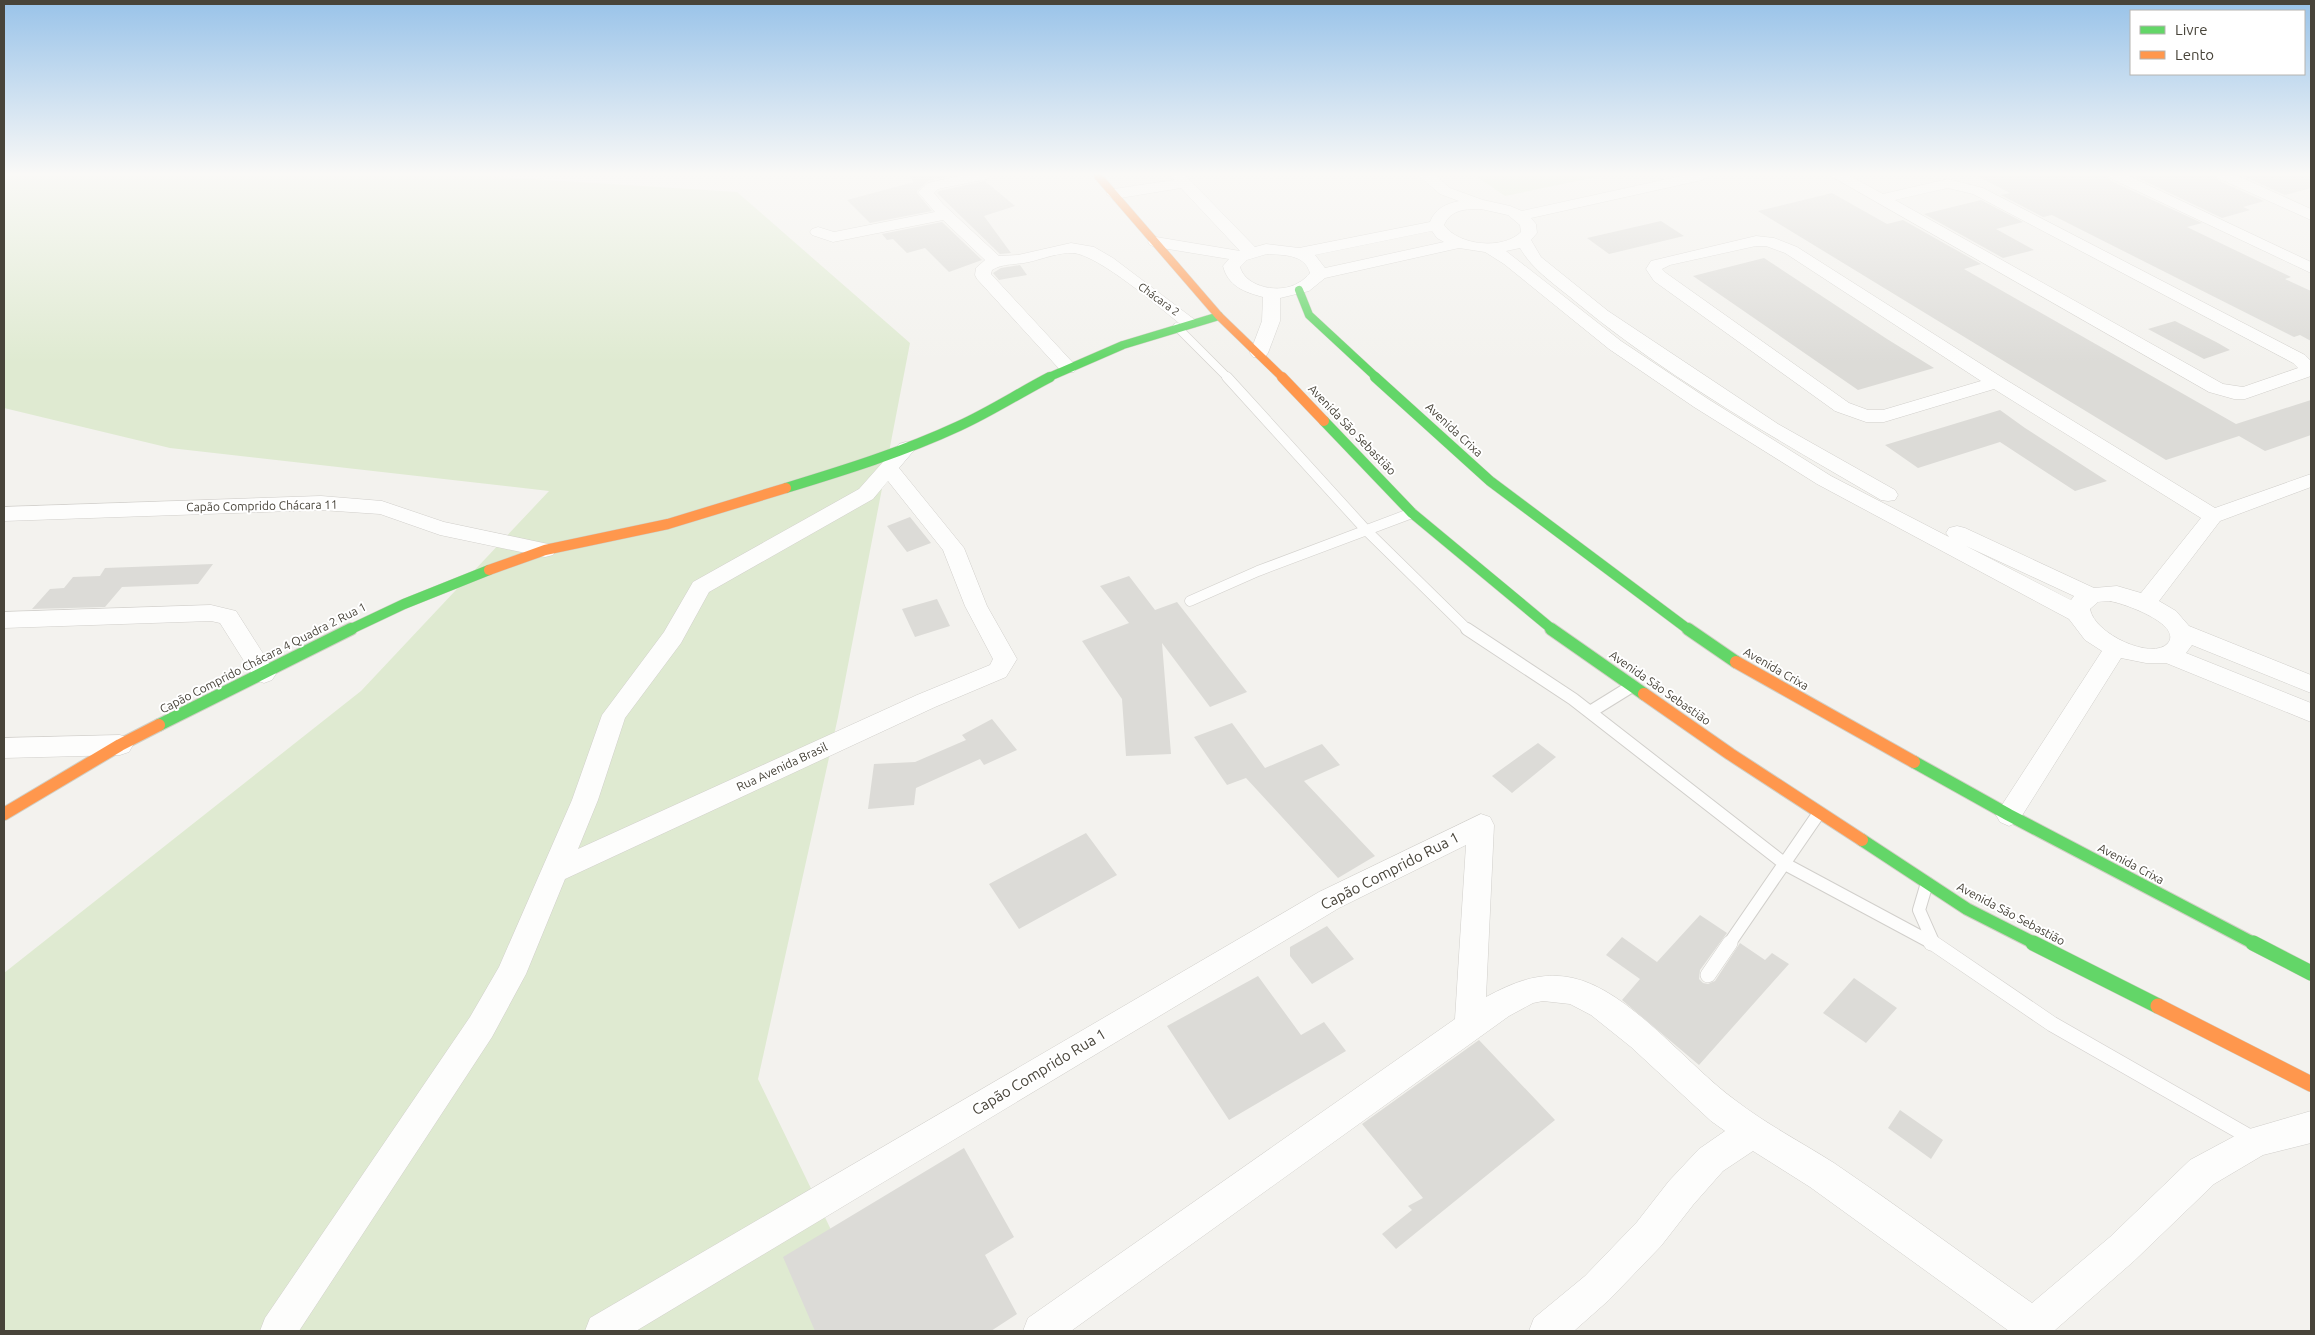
<svg xmlns="http://www.w3.org/2000/svg" width="2315" height="1335" viewBox="0 0 2315 1335" font-family="Ubuntu,sans-serif">
	<style>
		.green { fill: #dfead1 }
		.building { fill: #dcdbd7 }
		.lines { fill: none; stroke-linecap: round; stroke-linejoin: round }
		.lane-far3-casing { stroke: #d1cfcb; stroke-width: 9 }
		.lane-far2-casing { stroke: #d1cfcb; stroke-width: 11 }
		.lane-far1-casing { stroke: #d1cfcb; stroke-width: 14 }
		.lane-casing { stroke: #d1cfcb; stroke-width: 16 }
		.street-casing { stroke: #d1cfcb; stroke-width: 1 }
		.fast-far3-casing { stroke: #d1cfc5; stroke-width: 9 }
		.fast-far2-casing { stroke: #d1cfc5; stroke-width: 11 }
		.fast-far1-casing { stroke: #d1cfc5; stroke-width: 14 }
		.fast-casing { stroke: #d1cfc5; stroke-width: 16 }
		.slow-far3-casing { stroke: #d1cfc5; stroke-width: 9 }
		.slow-far2-casing { stroke: #d1cfc5; stroke-width: 11 }
		.slow-far1-casing { stroke: #d1cfc5; stroke-width: 14 }
		.slow-casing { stroke: #d1cfc5; stroke-width: 16 }
		.lane-far3 { stroke: #fdfdfc; stroke-width: 8 }
		.lane-far2 { stroke: #fdfdfc; stroke-width: 10 }
		.lane-far1 { stroke: #fdfdfc; stroke-width: 12 }
		.lane { stroke: #fdfdfc; stroke-width: 15 }
		.street { fill: #fdfdfc; fill-rule: evenodd }
		.fast-far3 { stroke: #63d668; stroke-width: 8 }
		.fast-far2 { stroke: #63d668; stroke-width: 10 }
		.fast-far1 { stroke: #63d668; stroke-width: 12 }
		.fast { stroke: #63d668; stroke-width: 15 }
		.slow-far3 { stroke: #ff974d; stroke-width: 8 }
		.slow-far2 { stroke: #ff974d; stroke-width: 10 }
		.slow-far1 { stroke: #ff974d; stroke-width: 12 }
		.slow { stroke: #ff974d; stroke-width: 15 }
		.labels { text-anchor: middle; stroke-width: 4; stroke-linejoin: round; paint-order: stroke }
		.far-street-label { font-size: 11px; fill: #48443a; stroke: #fff }
		.street-label { font-size: 12px; fill: #48443a; stroke: #fff }
		.near-street-label { font-size: 15px; fill: #48443a; stroke: #fff }
	</style>
	<rect width="100%" height="100%" fill="#f3f2ee"/>
	<path class="green" d="M 4,176 L 485,176 L 737,192 L 910,343 L 838,717 L 758,1079 L 880,1331 L 4,1331 L 4,973 L 361,691 L 549,491 L 170,448 L 4,408 Z
		M 1476,176 L 1601,176 L 1505,196 Z"/>
	<path class="building" d="M 909,176 L 950,176 L 928,181 L 917,191 L 917,193 L 932,211 L 870,223 L 847,200 L 914,182 Z
		M 1977,176 L 2108,176 L 2111,181 L 2202,223 L 2187,227 L 2291,277 L 2285,279 L 2311,291 L 2311,341 L 2300,335 L 2294,337 L 2052,215 L 2043,217 L 2001,195 L 2010,193 Z
		M 2134,176 L 2216,176 L 2219,181 L 2264,201 L 2243,207 L 2250,210 L 2222,218 Z
		M 2243,176 L 2311,176 L 2311,188 L 2285,195 Z
		M 985,181 L 1015,206 L 984,216 L 1011,253 L 1000,254 L 937,193 L 939,191 Z
		M 1832,193 L 1887,224 L 1903,220 L 1981,264 L 1964,269 L 2236,424 L 2311,400 L 2311,435 L 2265,451 L 2239,436 L 2166,460 L 1758,211 Z
		M 1981,200 L 2023,222 L 1996,229 L 2034,250 L 2003,258 L 1924,214 Z
		M 1661,221 L 1684,236 L 1609,254 L 1587,238 Z
		M 942,222 L 982,260 L 949,272 L 925,248 L 907,253 L 893,239 L 887,240 L 882,234 Z
		M 1764,258 L 1887,339 L 1934,368 L 1858,390 L 1693,276 Z
		M 1020,265 L 1027,275 L 999,280 L 993,273 L 1001,268 Z
		M 2175,321 L 2218,343 L 2230,350 L 2204,359 L 2148,329 Z
		M 2000,410 L 2025,428 L 2107,481 L 2075,491 L 2000,442 L 1918,468 L 1885,445 Z
		M 910,517 L 931,543 L 907,552 L 887,526 Z
		M 213,564 L 198,584 L 122,587 L 105,607 L 32,609 L 50,589 L 64,588 L 73,577 L 100,576 L 105,568 Z
		M 1129,576 L 1155,610 L 1177,602 L 1247,692 L 1210,707 L 1162,643 L 1171,754 L 1126,756 L 1122,699 L 1082,641 L 1129,623 L 1100,586 Z
		M 937,599 L 950,626 L 915,637 L 902,609 Z
		M 992,719 L 1017,750 L 984,765 L 980,759 L 916,788 L 914,805 L 868,809 L 874,764 L 915,762 L 966,740 L 962,735 Z
		M 1232,723 L 1265,768 L 1322,744 L 1340,765 L 1304,781 L 1375,856 L 1338,878 L 1246,778 L 1227,785 L 1194,737 Z
		M 1538,743 L 1556,757 L 1512,793 L 1492,776 Z
		M 1086,833 L 1117,875 L 1019,929 L 989,884 Z
		M 1700,915 L 1727,933 L 1700,970 L 1699,979 L 1703,983 L 1708,984 L 1715,981 L 1740,943 L 1765,960 L 1772,953 L 1789,964 L 1699,1065 L 1622,1000 L 1640,979 L 1606,955 L 1622,937 L 1657,962 Z
		M 1327,926 L 1354,959 L 1312,984 L 1290,956 L 1290,947 Z
		M 1258,976 L 1301,1035 L 1324,1022 L 1346,1051 L 1229,1120 L 1167,1026 Z
		M 1854,978 L 1897,1008 L 1866,1043 L 1823,1013 Z
		M 1479,1040 L 1555,1120 L 1396,1249 L 1382,1234 L 1412,1210 L 1408,1206 L 1423,1198 L 1362,1124 Z
		M 1900,1110 L 1943,1140 L 1931,1159 L 1888,1128 Z
		M 964,1148 L 1014,1237 L 985,1255 L 1017,1314 L 991,1331 L 815,1331 L 783,1257 Z"/>
	<g class="lines">
		<g class="lane-far3-casing">
			<path id="lane-far3" d="M 1177,327 L 1228,378"/>
		</g>
		<g class="lane-far2-casing">
			<path id="lane-far2" d="M 1227,377 L 1366,530 L 1468,630
				M 1190,601 L 1258,571 L 1412,513"/>
		</g>
		<g class="lane-far1-casing">
			<path id="lane-far1" d="M 1467,629 L 1573,699 L 1785,864 L 1934,944
				M 1590,712 L 1632,686
				M 1927,883 L 1919,910 L 1934,944
				M 1729,944 L 1819,813"/>
		</g>
		<g class="lane-casing">
			<path id="lane" d="M 1931,943 L 1934,944
				M 1933,943 L 2052,1024 L 2255,1140
				M 1708,975 L 1730,943"/>
		</g>
		<g class="street-casing">
			<path id="street" d="M 959,176 L 989,176 L 987,179 L 938,189 L 934,193 L 943,204 L 999,256 L 1018,255 L 1071,243 L 1094,247 L 1113,258 L 1199,323 L 1196,327 L 1184,327 C 1161,309 1099,255 1073,253 C 1060,252 1042,259 1029,262 C 1016,265 1003,263 992,270 L 991,274 L 1074,364 L 1077,368 L 1074,372 L 1062,372 L 977,279 L 975,275 L 976,268 L 985,260 L 943,220 L 833,242 L 812,235 L 810,232 L 812,229 L 818,227 L 834,232 L 935,212 L 918,192 L 928,183 Z
				M 1171,176 L 1186,176 L 1255,247 L 1266,244 L 1299,248 L 1430,222 C 1435,209 1445,204 1459,201 L 1440,194 L 1419,176 L 1436,176 L 1450,188 L 1483,200 L 1510,206 L 1522,211 L 1681,176 L 1709,176 L 1702,180 L 1531,218 L 1536,224 L 1537,233 L 1531,240 L 1541,257 L 1608,311 L 1778,424 L 1895,490 L 1898,495 L 1895,500 L 1888,501 L 1881,500 C 1777,439 1669,379 1576,302 C 1556,285 1533,271 1520,248 L 1506,251 L 1621,341 L 1708,399 L 1831,476 L 1949,537 L 1946,533 L 1949,528 L 1957,526 L 1965,528 L 2094,588 L 2117,586 L 2141,593 L 2201,518 L 1994,389 L 1884,422 L 1866,422 L 1835,411 L 1654,281 L 1646,269 L 1651,261 L 1756,236 L 1774,238 L 1797,247 L 2003,378 L 2215,508 L 2311,474 L 2311,487 L 2220,521 L 2159,601 L 2176,611 L 2189,626 L 2311,675 L 2311,693 L 2192,645 L 2186,653 L 2311,703 L 2311,722 L 2166,663 L 2146,663 L 2121,658 L 2018,822 L 2009,826 L 2000,822 L 1996,815 L 2000,808 L 2102,651 L 2085,640 L 2069,619 L 1817,484 L 1694,407 L 1609,349 L 1504,264 L 1485,252 L 1459,248 L 1325,278 L 1309,291 L 1280,298 L 1280,321 L 1268,353 L 1265,357 L 1253,357 L 1250,353 L 1262,321 L 1263,297 C 1244,292 1228,286 1223,266 L 1229,259 L 1156,247 L 1150,245 L 1148,242 L 1150,239 L 1156,237 L 1240,251 L 1181,188 L 1114,199 L 1106,194 L 1114,189 L 1174,180 ZM 1481,209 L 1508,215 L 1520,225 L 1521,232 C 1503,250 1459,246 1444,225 C 1451,209 1466,209 1481,209 ZM 1432,231 L 1437,238 L 1444,242 L 1325,268 L 1315,255 ZM 1756,246 L 1766,246 L 1785,253 L 1981,381 L 1883,410 L 1868,410 L 1849,403 L 1666,273 L 1662,269 L 1670,265 ZM 1267,254 C 1283,255 1305,254 1310,273 C 1307,276 1303,281 1298,283 C 1281,294 1246,288 1240,267 L 1247,260 ZM 1966,546 L 2074,596 L 2071,600 ZM 2109,601 C 2121,602 2183,624 2168,643 C 2153,661 2094,634 2090,609 L 2098,602 Z
				M 1831,176 L 1850,176 L 1883,194 L 1948,179 L 1983,188 L 2305,355 L 2311,361 L 2311,376 L 2245,399 L 2234,399 L 2209,392 ZM 1948,188 L 1973,194 L 2293,363 L 2298,368 L 2243,387 L 2223,384 L 1895,200 Z
				M 2110,176 L 2129,176 L 2311,262 L 2311,273 L 2112,179 Z
				M 2218,176 L 2238,176 L 2311,209 L 2311,220 L 2220,179 Z
				M 906,442 L 913,444 L 916,448 L 899,468 L 964,548 L 987,606 L 1017,659 L 1006,677 L 935,707 L 565,879 L 526,974 L 492,1037 L 299,1331 L 260,1331 L 265,1318 L 470,1017 L 499,967 L 572,800 L 602,715 L 664,632 L 693,582 L 859,489 L 899,444 ZM 888,481 L 943,550 L 965,606 L 993,659 L 990,665 L 917,695 L 578,849 L 598,800 L 625,718 L 681,643 L 709,592 L 873,499 Z
				M 321,496 L 382,501 L 444,522 L 553,545 L 556,550 L 553,555 L 545,557 L 440,535 L 380,514 L 321,510 L 4,521 L 4,507 Z
				M 211,605 L 236,611 L 276,674 L 272,680 L 264,683 L 256,680 L 220,623 L 211,621 L 4,628 L 4,612 Z
				M 120,735 L 129,738 L 133,745 L 129,752 L 120,755 L 4,758 L 4,738 Z
				M 1481,814 L 1490,817 L 1494,825 L 1486,997 C 1514,982 1540,971 1573,978 C 1629,990 1688,1066 1735,1100 C 1766,1124 1801,1142 1834,1163 C 1901,1208 1966,1257 2032,1303 L 2110,1237 L 2190,1160 L 2246,1130 L 2311,1111 L 2311,1143 L 2263,1155 L 2214,1184 L 2134,1261 L 2054,1331 L 2009,1331 L 1810,1187 L 1753,1151 L 1723,1171 L 1693,1205 L 1661,1246 L 1609,1300 L 1574,1331 L 1529,1331 L 1534,1318 L 1585,1276 L 1637,1222 L 1669,1181 L 1699,1149 L 1725,1131 L 1711,1121 L 1631,1047 L 1591,1015 L 1570,1004 L 1543,1001 L 1533,1003 L 1509,1016 L 1071,1331 L 1023,1331 L 1028,1318 L 1455,1019 L 1466,845 L 1339,908 L 636,1331 L 585,1331 L 590,1318 L 1319,892 Z"/>
		</g>
		<g class="fast-far3-casing">
			<path id="fast-far3" d="M 1299,290 L 1309,315 L 1377,378
				M 1047,378 L 1123,345 L 1219,316"/>
		</g>
		<g class="fast-far2-casing">
			<path id="fast-far2" d="M 1375,377 L 1490,481 L 1689,630
				M 1324,421 L 1412,513 L 1553,630
				M 786,488 C 845,470 903,452 959,426 C 990,412 1019,393 1050,377
				M 349,630 L 404,604 L 489,570"/>
		</g>
		<g class="fast-far1-casing">
			<path id="fast-far1" d="M 1551,629 L 1644,694
				M 1688,629 L 1736,662
				M 159,725 L 351,629
				M 1914,762 L 2009,815 L 2255,944
				M 1862,840 L 1967,909 L 2036,944"/>
		</g>
		<g class="fast-casing">
			<path id="fast" d="M 2033,943 L 2158,1006
				M 2253,943 L 2311,973"/>
		</g>
		<g class="slow-far3-casing">
			<path id="slow-far3" d="M 1098,176 L 1219,316 L 1283,378"/>
		</g>
		<g class="slow-far2-casing">
			<path id="slow-far2" d="M 1282,377 L 1324,421
				M 489,570 L 545,550 L 668,524 L 786,488"/>
		</g>
		<g class="slow-far1-casing">
			<path id="slow-far1" d="M 1736,662 L 1914,762
				M 1644,694 L 1730,754 L 1862,840
				M 4,814 L 120,745 L 159,725"/>
		</g>
		<g class="slow-casing">
			<path id="slow" d="M 2158,1006 L 2311,1084"/>
		</g>
		<use href="#lane-far3" class="lane-far3"/>
		<use href="#lane-far2" class="lane-far2"/>
		<use href="#lane-far1" class="lane-far1"/>
		<use href="#lane" class="lane"/>
		<use href="#street" class="street"/>
		<use href="#fast-far3" class="fast-far3"/>
		<use href="#fast-far2" class="fast-far2"/>
		<use href="#fast-far1" class="fast-far1"/>
		<use href="#fast" class="fast"/>
		<use href="#slow-far3" class="slow-far3"/>
		<use href="#slow-far2" class="slow-far2"/>
		<use href="#slow-far1" class="slow-far1"/>
		<use href="#slow" class="slow"/>
	</g>
	<linearGradient id="sky" x2="0" y2="1"><stop stop-color="#99c3e9"/><stop offset="0.48" stop-color="#faf9f7"/><stop offset="1" stop-color="#faf9f7" stop-opacity="0"/></linearGradient>
	<rect width="2315" height="363" fill="url(#sky)"/>
	<g class="labels">
		<g class="far-street-label">
			<text transform="translate(1159 299) rotate(36)" y="4">Chácara 2</text>
		</g>
		<g class="street-label">
			<text transform="translate(1352 430) rotate(46)" y="4">Avenida São Sebastião</text>
			<text transform="translate(1454 430) rotate(43)" y="4">Avenida Crixa</text>
			<text transform="translate(262 506) rotate(-1)" y="4">Capão Comprido Chácara 11</text>
			<text transform="translate(263 658) rotate(-27)" y="4">Capão Comprido Chácara 4 Quadra 2 Rua 1</text>
			<text transform="translate(1776 669) rotate(30)" y="4">Avenida Crixa</text>
			<text transform="translate(1660 688) rotate(35)" y="4">Avenida São Sebastião</text>
			<text transform="translate(782 767) rotate(-25)" y="4">Rua Avenida Brasil</text>
			<text transform="translate(2131 864) rotate(28)" y="4">Avenida Crixa</text>
			<text transform="translate(2011 914) rotate(28)" y="4">Avenida São Sebastião</text>
		</g>
		<g class="near-street-label">
			<text transform="translate(1390 871) rotate(-27)" y="5">Capão Comprido Rua 1</text>
			<text transform="translate(1039 1072) rotate(-31)" y="5">Capão Comprido Rua 1</text>
		</g>
	</g>
	<rect width="2315" height="1335" fill="none" stroke="#48443a" stroke-width="10"/>
	<rect x="2130" y="10" width="175" height="65" fill="#ffffff" stroke="#b6b4b0"/>
	<rect x="2140" y="26" width="25" height="8" fill="#63d668" stroke="#b6b4b0"/>
	<text x="2175" y="35" font-size="15" fill="#48443a">Livre</text>
	<rect x="2140" y="51" width="25" height="8" fill="#ff974d" stroke="#b6b4b0"/>
	<text x="2175" y="60" font-size="15" fill="#48443a">Lento</text>
</svg>
